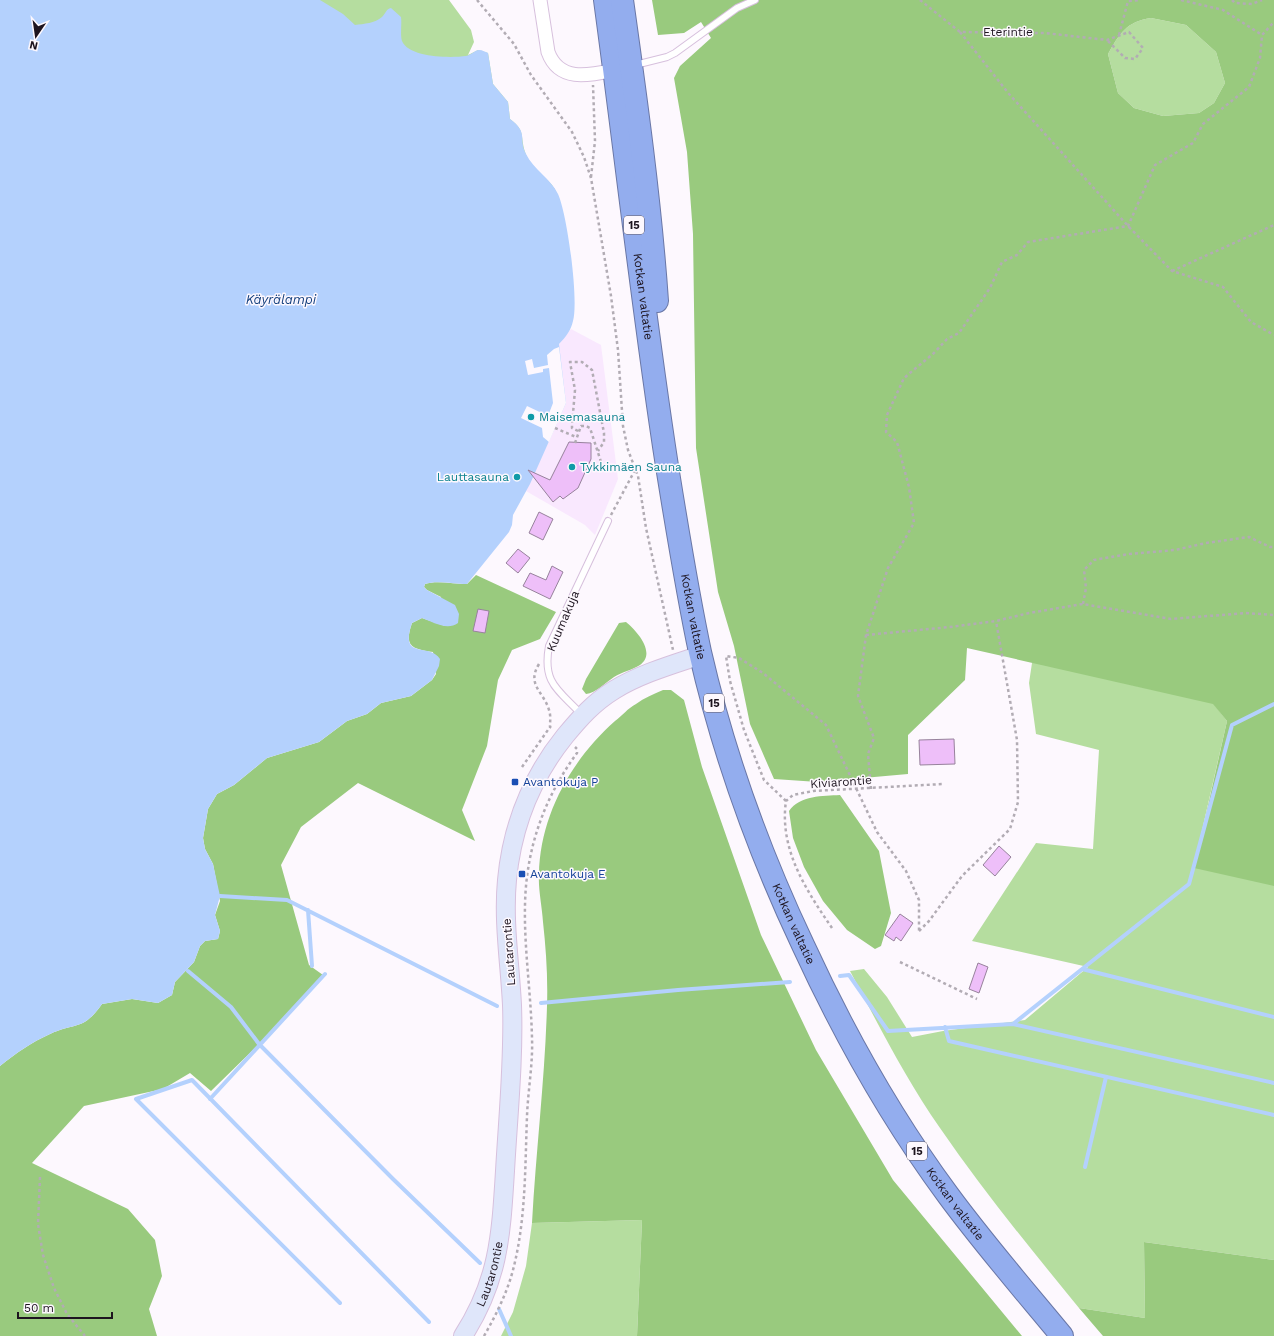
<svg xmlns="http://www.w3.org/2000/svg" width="1274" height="1336" viewBox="0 0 1274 1336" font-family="'Work Sans',sans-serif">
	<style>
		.built { fill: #f9e8fe }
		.green { fill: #b5dd9f; fill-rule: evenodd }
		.forest { fill: #99ca7e; fill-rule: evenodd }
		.water { fill: #b4d1fd }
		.pier { fill: #fdf8fe }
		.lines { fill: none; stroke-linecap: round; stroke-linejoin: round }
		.stream { stroke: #b4d1fd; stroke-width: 4 }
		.building { fill: #eebff9; stroke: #97829c }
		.lane-casing { stroke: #d7c0dd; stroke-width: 8 }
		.street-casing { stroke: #d7c0dd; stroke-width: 15 }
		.secondary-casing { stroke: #d7c0dd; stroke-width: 20 }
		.highway-casing { stroke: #6a77a6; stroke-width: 24 }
		.path { stroke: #b2acb4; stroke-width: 2.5; stroke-dasharray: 3 3; stroke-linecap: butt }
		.lane { stroke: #fff; stroke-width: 6 }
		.street { stroke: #fff; stroke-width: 13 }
		.secondary { stroke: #dfe6fa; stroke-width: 18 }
		.highway { stroke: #93adee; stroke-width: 22 }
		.culture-dot { fill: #0f9aa8; stroke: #fdf8fe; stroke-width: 1.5 }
		.transit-dot { fill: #1a4fb4; stroke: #fdf8fe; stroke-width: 1.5 }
		.labels { text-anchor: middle; stroke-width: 3; stroke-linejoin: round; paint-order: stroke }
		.shield { fill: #fdf8fe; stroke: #605862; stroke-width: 1 }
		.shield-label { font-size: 11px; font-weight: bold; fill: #1d141f }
		.street-label { font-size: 12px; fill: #1d141f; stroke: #fdf8fe }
		.culture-label { font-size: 12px; fill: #0d838f; stroke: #fdf8fe; text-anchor: start }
		.transit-label { font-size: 12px; fill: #164399; stroke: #fdf8fe; text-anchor: start }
		.water-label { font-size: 13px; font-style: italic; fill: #14407e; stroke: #fdf8fe }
	</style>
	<rect width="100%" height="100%" fill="#fdf8fe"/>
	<path class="built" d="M 571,329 L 601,345 L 618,479 L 595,535 L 585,525 L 526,491 L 566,403 L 559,347 L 559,344 Z"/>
	<path class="green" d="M 284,0 L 449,0 L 471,30 L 474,42 L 468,55 L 478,50 L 488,53 L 493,84 L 508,102 L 510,119 C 526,131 520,136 525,152 C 529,166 543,174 552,185 C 559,194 561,206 564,217 Z
		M 1151,18 L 1186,25 L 1216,52 L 1225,83 L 1214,103 L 1199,113 L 1163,116 L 1134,108 L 1118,93 L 1108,54 C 1120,33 1126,22 1151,18 Z
		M 1274,625 L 1274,1260 L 1144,1242 L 1145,1318 L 1079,1308 C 1031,1249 983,1191 940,1128 C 905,1078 878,1024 850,971 L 864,969 L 887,997 L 912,1037 L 943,1031 L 1025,1020 L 1088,967 L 972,941 L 1036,843 L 1093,849 L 1099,750 L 1036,734 L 1029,683 L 1032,663 ZM 1114,681 L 1235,707 L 1198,848 L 1227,721 L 1213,703 Z
		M 642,1220 L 637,1336 L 501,1336 L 513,1312 L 526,1266 L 532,1223 Z"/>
	<path class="forest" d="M 652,0 L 1274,0 L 1274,886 L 1194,868 L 1227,721 L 1213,704 L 967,648 L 965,680 L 908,735 L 908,774 L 818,782 L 774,779 L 750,724 L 734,646 L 718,592 L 696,448 L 693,234 L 687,152 L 674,78 L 680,66 L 711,38 L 701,22 L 684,33 L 658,35 ZM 1151,18 L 1186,25 L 1216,52 L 1225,83 L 1214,103 L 1199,113 L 1163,116 L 1134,108 L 1118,93 L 1108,54 C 1120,33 1126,22 1151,18 Z
		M 476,575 L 556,612 L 540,639 L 512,650 L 498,680 L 487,746 L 462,810 L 475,841 L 358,783 L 301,827 L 281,865 L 309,965 L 323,975 L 259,1044 L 211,1091 L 190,1073 L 163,1089 L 84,1106 L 32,1163 L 128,1209 L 155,1240 L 162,1276 L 149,1309 L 157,1336 L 0,1336 L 0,1066 C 16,1053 32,1042 50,1034 C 76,1022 83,1031 102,1004 L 132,999 L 158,1003 L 172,995 L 175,982 L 194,962 L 200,946 L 205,941 L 218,939 L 220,931 L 215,915 L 220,901 L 213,864 L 205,849 L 203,838 L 208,809 L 217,794 L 234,785 L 267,758 L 319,742 L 347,721 L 367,714 L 381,703 L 411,696 L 432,680 L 436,674 L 433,652 C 411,649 404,646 412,623 L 422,618 L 445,626 L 441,597 L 427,590 L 424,587 L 425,584 C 436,580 454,584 467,584 Z
		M 626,622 C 636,630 657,653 640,665 C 632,670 622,672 614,677 C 605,683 596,693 586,694 L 582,689 L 586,679 L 619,623 Z
		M 663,690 L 671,690 L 684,700 L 702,767 L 761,935 L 816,1050 L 893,1180 L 1022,1336 L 637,1336 L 642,1220 L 532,1223 C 536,1150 545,1078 547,1006 C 548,978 546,949 543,922 C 542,906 538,889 539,874 C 540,815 572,759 615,721 C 622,716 628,708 636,704 C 644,698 654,694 663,690 Z
		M 840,795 L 879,851 L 891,913 L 881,946 L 875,949 L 847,930 L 823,901 L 804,867 L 793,838 L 789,811 C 800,795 823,796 840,795 Z
		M 1144,1242 L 1274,1260 L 1274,1336 L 1103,1336 L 1079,1308 L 1145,1318 Z"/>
	<path class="water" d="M 0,0 L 320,0 L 343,14 L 355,25 C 364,24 375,23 382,17 C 386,13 386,9 391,8 L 401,17 C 402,24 400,35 402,41 C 409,58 451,58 466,56 C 471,55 475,50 479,50 C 483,50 485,52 488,53 L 493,84 L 508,102 L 510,119 C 529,133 518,138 526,154 C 534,170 550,178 558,194 C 567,213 579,300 573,321 C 571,330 566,337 559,344 L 566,403 L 530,484 L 513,515 L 512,525 L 509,532 L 467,584 C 455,584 436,580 425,584 L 424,587 L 427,590 L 455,605 L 459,614 L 458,623 C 447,631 433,622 422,618 L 412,623 C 399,661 429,642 440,659 L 439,666 L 432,680 L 411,696 L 381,703 L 367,714 L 347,721 L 319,742 L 267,758 L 234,785 L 217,794 L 208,809 L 203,838 L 205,849 L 213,864 L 220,896 L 215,915 L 220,931 L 218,939 L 205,941 L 200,946 L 194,962 L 175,982 L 172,995 L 158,1003 L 132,999 L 102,1004 C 83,1031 76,1022 50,1034 C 32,1042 16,1053 0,1066 Z"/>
	<path class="pier" d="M 559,347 L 566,403 L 549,442 L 543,437 L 542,428 L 521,418 L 527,406 L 548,416 L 553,403 L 549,368 L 543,369 L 543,372 L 528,375 L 525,361 L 532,359 L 534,368 L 548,365 L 547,355 L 554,349 Z"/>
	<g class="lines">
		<path class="stream" d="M 220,896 L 287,900 L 497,1006
			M 308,910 L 312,966
			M 1082,969 L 1274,1017
			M 188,971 L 231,1007 L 259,1044 L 393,1179 L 480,1263
			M 840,976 L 849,975 L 888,1031 L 1013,1024 L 1274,1083
			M 541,1003 L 678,990 L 790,982
			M 1013,1024 L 1189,884 L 1232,725 L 1274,704
			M 945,1027 L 949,1041 L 1274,1115
			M 210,1099 L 325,974
			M 1085,1167 L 1106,1077
			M 340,1303 L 136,1099 L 192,1080 L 429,1322
			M 499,1309 L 511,1336"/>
	</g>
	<path class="building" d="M 569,442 L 591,443 L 591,459 L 578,488 L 563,499 L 560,496 L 553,502 L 528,470 L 550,480 Z
		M 539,512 L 553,519 L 543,540 L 529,533 Z
		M 518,549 L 530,558 L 518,573 L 506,563 Z
		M 552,566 L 563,572 L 550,599 L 523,586 L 530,573 L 546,580 Z
		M 478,609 L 489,611 L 485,633 L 473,631 Z
		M 954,739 L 955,764 L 920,765 L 919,740 Z
		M 999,846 L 1011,857 L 995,876 L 983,865 Z
		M 900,914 L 913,923 L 901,941 L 896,937 L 894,941 L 885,935 Z
		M 978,963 L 988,967 L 979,993 L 969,989 Z"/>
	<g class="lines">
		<g class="lane-casing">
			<path id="lane" d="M 635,65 L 667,57 L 675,53 L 737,8 L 755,0
				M 582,715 C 559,690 542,684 549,646 L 608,521"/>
		</g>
		<g class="street-casing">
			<path id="street" d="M 540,0 L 548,52 C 560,85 594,74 620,69"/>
		</g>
		<g class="secondary-casing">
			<g id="secondary">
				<path id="s1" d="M 463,1336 C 499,1280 501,1235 505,1171 C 508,1117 514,1059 512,1005 C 510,964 503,921 507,880 C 512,827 532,777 565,736 C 580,718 593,703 614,690 C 640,674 671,665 701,655"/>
			</g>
		</g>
		<g class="highway-casing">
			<g id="highway">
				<path id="s2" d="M 605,0 C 626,155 643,311 667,466 C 677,528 687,591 700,652 C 723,752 759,852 803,945 C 843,1032 891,1118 948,1195 C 984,1244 1024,1290 1062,1336"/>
				<path d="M 622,0 C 636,100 650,200 657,301"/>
			</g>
		</g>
		<path class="path" d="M 477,0 L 514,44 L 531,75 L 572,132 L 584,157 L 591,178 L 611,296 L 618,350 L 623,426 L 628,450 L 638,476 L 646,528 L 673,650
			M 920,0 L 960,32 L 1045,33 L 1107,40 L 1129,32 L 1143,48 L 1135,59 L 1125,58 L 1107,40
			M 1181,0 L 1223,10 L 1262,35
			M 1232,0 L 1235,3 L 1252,4 L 1262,0
			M 960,32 L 1009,94 L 1128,226 L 1172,271 L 1223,287 L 1251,322 L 1274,335
			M 1119,35 L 1128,1 L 1140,0
			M 591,177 L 595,141 L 593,85
			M 1172,271 L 1274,225
			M 555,428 L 576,437
			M 578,431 L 572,428 L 572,425 L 575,390 L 570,362 L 582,362 L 592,370 L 604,433 L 604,442 L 598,451
			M 575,443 L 581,426 L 586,426 L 590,428 L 603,468
			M 611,515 L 635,470
			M 1083,604 L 1086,588 L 1084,570 L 1094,560 L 1129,554 L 1175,550 L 1206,543 L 1249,537 L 1270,547 L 1274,547
			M 866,635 L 950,627 L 996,621 L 1029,613 L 1083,604 L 1171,619 L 1246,613 L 1274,615
			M 539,664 C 526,685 544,692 549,710 C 551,716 550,721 550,727 L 552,728
			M 522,767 L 550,727
			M 871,789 L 868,754 L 874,738 L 858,696 L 866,635 L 888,568 L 914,523 L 909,487 L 897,442 L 886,432 L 887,415 L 904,378 L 934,353 L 947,339 L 959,333 L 990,288 L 1002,262 L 1017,255 L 1028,242 L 1128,226 L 1155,165 L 1193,143 L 1203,124 L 1249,87 L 1260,58 L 1262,35 L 1274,22
			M 786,801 L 764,780 L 744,730 L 730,681 L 726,656 L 739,658 L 763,673 L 826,725 L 877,832 L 906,871 L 919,900 L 919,931
			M 832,928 C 806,890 779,849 786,801 L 793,795 L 813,791 L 943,784
			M 919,931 L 929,921 L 962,876 L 1010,829 L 1018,802 L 1017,740 L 996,621
			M 900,962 L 977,999
			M 40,1177 L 38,1224 L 43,1255 L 54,1288 L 67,1314 L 85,1336
			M 484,1336 C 496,1315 507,1293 513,1270 C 526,1220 525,1167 527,1116 C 528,1090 533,1064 532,1038 C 531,993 524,949 525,905 C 526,849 544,798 577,753 L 577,749 L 575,747"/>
		<use href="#lane" class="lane"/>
		<use href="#street" class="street"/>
		<use href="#secondary" class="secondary"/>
		<use href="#highway" class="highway"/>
	</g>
	<g class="culture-dot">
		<circle cx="531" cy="417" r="4"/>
		<circle cx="572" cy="467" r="4"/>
		<circle cx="517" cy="477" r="4"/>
	</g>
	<g class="transit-dot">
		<rect x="511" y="778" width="8" height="8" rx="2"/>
		<rect x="518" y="870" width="8" height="8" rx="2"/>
	</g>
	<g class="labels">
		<g class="shield">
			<rect x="624" y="216" width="20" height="18" rx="3"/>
			<rect x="704" y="694" width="20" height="18" rx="3"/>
			<rect x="907" y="1142" width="20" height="18" rx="3"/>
		</g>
		<g class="shield-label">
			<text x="634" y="229">15</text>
			<text x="714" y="707">15</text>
			<text x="917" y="1155">15</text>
		</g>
		<g class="street-label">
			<text x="1008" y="36">Eterintie</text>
			<text dy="4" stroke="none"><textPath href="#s2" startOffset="299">Kotkan valtatie</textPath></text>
			<text dy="4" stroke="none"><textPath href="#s2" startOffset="623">Kotkan valtatie</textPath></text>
			<text transform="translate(563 621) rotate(-67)" y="4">Kuumakuja</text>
			<text transform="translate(841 782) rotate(-4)" y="4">Kiviarontie</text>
			<text dy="4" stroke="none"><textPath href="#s2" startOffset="947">Kotkan valtatie</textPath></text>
			<text transform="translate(509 952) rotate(-94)" y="4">Lautarontie</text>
			<text dy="4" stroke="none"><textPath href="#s2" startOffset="1271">Kotkan valtatie</textPath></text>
			<text dy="4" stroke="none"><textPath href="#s1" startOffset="68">Lautarontie</textPath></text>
		</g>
		<g class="culture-label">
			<text x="539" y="421">Maisemasauna</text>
			<text x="580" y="471">Tykkimäen Sauna</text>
			<text x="509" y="481" text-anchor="end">Lauttasauna</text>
		</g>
		<g class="transit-label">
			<text x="523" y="786">Avantokuja P</text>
			<text x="530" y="878">Avantokuja E</text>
		</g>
		<g class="water-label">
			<text x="281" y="304">Käyrälampi</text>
		</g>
	</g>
	<g transform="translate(36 36) rotate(193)" stroke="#fdf8fe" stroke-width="3" paint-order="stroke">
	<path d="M0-3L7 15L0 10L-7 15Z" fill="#1d141f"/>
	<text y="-6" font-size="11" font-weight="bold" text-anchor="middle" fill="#1d141f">N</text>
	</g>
	<path d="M18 1312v6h94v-6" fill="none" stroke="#1d141f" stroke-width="2"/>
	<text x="24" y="1312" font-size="12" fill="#1d141f" stroke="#fdf8fe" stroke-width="3" paint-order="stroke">50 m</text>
</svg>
